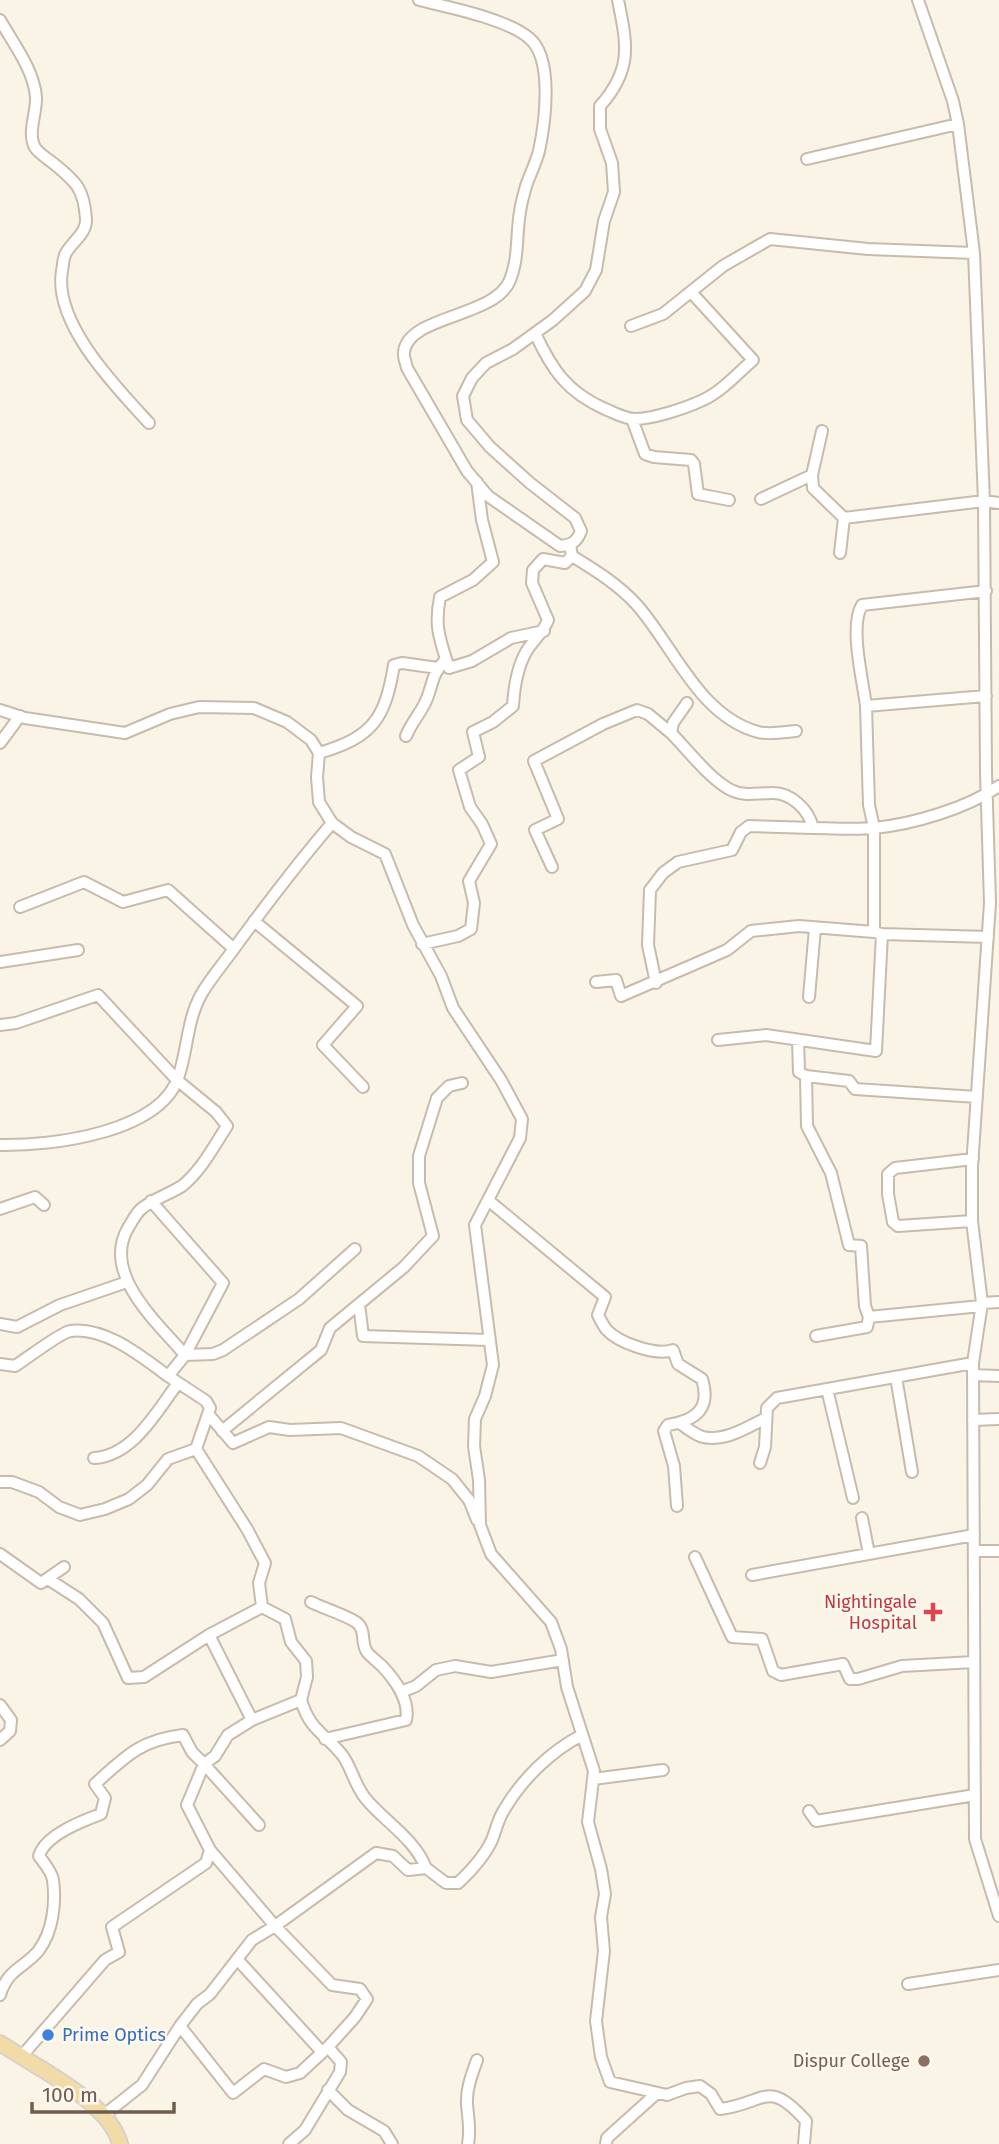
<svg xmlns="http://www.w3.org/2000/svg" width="999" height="2144" viewBox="0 0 999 2144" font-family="'Fira Sans',sans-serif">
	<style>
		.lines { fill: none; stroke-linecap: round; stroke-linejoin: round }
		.minor-casing { stroke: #c8bbac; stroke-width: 14 }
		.major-casing { stroke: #d7d2cd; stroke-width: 18 }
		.minor { stroke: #fff; stroke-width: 10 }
		.major { stroke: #f1dba7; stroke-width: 14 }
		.health-dot { fill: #e0444e; stroke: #fdf8ed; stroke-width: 2.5 }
		.shop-dot { fill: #3f7fe0; stroke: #fdf8ed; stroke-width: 2.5 }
		.education-dot { fill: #8d6e63; stroke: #fdf8ed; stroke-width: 2.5 }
		.labels { text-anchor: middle; stroke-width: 5; stroke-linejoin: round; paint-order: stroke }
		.health-label { font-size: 18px; fill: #be3a42; stroke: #fdf8ed; text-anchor: end }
		.shop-label { font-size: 18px; fill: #366cbe; stroke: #fdf8ed; text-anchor: start }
		.education-label { font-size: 18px; fill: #785e54; stroke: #fdf8ed; text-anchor: end }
	</style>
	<rect width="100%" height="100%" fill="#faf4e7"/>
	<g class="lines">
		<g class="minor-casing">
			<path id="minor" d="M 419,0 C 448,7 507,19 529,38 C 554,58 545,123 539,151 C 536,163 530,174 526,186 C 524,194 521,203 520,212 C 516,234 519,258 510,280 C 495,318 408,315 404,352 C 403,356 406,363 407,368 L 467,471 L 488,496 L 560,546 C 571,545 577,542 581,531 L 575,518 L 530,483 L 490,447 L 467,420 L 463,396 L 472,378 L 486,363 L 513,349 L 553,320 L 585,291 L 596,270 L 604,221 L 614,192 L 612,163 L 600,129 L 600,106 C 633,69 627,44 618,0
				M 918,0 L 953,101 L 958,124 L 974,253 L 984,501 L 986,772 L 990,903 L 972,1167 L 972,1221 L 982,1303 L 973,1363 L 975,1839 L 999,1916
				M 0,20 C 13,43 34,70 36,97 C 37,113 26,135 36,149 C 40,154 48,159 53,163 C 76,182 84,188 86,219 C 87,234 70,243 65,255 C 63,260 63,266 62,271 C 53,323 116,387 149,423
				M 807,159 L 958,124
				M 631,326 L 663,314 L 723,266 L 770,239 L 868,249 L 974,253
				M 535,333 C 552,370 567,392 605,409 C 615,413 625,419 635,419 C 653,419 686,408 703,400 C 721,392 738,373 753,360 L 691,292
				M 632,419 L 645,454 L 654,457 L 691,460 L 694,464 L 698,494 L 729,500
				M 812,475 L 813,488 L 844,518 L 840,553
				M 761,499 L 812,475 L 822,431
				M 844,518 L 984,501 L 999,503
				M 572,556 C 595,570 619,585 637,605 C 674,647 699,716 758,732 C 769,735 785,732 796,731
				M 446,659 L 449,668 L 472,661 L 511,638 L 544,631
				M 687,703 L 673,723 L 671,733 C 688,750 708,777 729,789 C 743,797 756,793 771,793 C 791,792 809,810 813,828 C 833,828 854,830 874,828 C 914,824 967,808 999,786
				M 866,706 C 863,681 849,626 862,605 L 986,591
				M 0,710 L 25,718 L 125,733 L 170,714 L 199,707 L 254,708 L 287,722 L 311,740 L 319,753 L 317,777 L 319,802 L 332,823 L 351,837 L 385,854 L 413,925 L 441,976 L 453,1008 L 501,1080 L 522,1119 L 520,1138 L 475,1225 L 493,1365 L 485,1396 L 475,1419 L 474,1446 L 479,1480 L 480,1525 L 491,1554 L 551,1622 L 561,1649 L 567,1687 L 594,1771 L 588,1822 L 601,1869 L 605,1894 L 601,1917 L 604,1951 L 596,2021 L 601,2057 L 610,2082 L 667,2095 L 686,2088 L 700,2086 L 711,2094 L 720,2109 C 765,2104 767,2077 806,2121 L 804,2144
				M 406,736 C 411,724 418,716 424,705 C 434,686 429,677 446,659 C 438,634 435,623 440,597 L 473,580 L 493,562 L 482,520 L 477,482
				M 0,743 L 20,716
				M 319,753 C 373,737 385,719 394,665 L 402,663 L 438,668
				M 552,867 L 535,830 L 558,819 L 534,761 L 603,724 L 637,710 L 648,714 L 671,733
				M 20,907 L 84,882 L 123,902 L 168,890 L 234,949
				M 254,921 L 357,1006 L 323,1045 L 363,1087
				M 882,934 L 988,937
				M 422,944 L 458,936 L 471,929 L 474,903 L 469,881 L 491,844 L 482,824 L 470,807 L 459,770 L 479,757 L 473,732 L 493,722 L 513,706 C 514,688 517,668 526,652 C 533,640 543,633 548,620 L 532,583 L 533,570 L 543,559 L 565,563 L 572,556 L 570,545
				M 0,962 L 78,950
				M 596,982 L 616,980 L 621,996 L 727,950 L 751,931 L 799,926 L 874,932
				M 656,983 L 648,945 L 650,890 L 663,873 L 678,862 L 732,850 L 741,832 L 749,826 L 813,828
				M 809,997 L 815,928
				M 0,1025 L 16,1023 L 98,995 L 177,1080 L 216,1112 L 227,1126 C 214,1146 201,1171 182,1186 C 168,1195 152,1199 140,1210 C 135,1215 132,1222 128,1228 C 101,1274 158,1323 185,1355 L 168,1376 C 142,1357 105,1326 70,1331 C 60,1333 26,1359 15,1366 L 0,1364
				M 718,1040 L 766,1035 L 876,1051 L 882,934 L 874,932 L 874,828 L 869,805 L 866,706 L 986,696
				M 798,1040 L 799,1072 L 806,1076 L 807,1126 L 831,1173 L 849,1245 L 861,1246 L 865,1306 L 869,1317 L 981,1306
				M 806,1076 L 849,1081 L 855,1089 L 977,1097
				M 0,1145 C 51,1146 162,1133 179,1075 C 188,1047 187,1019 202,993 C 211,978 223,964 233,950 C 265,906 297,864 332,823
				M 488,1200 L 605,1297 L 598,1315 C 600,1319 603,1325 606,1329 C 618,1343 656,1356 673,1350 L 678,1364 L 702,1379 C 711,1408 697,1420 668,1425 L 664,1431 L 674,1466 L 677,1506
				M 151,1201 L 223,1283 L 185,1355 L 213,1354 L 223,1350 L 299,1299 L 355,1249
				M 0,1209 L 35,1197 L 44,1205
				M 972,1221 L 898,1226 L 893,1222 L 888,1194 L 888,1174 L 895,1168 L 973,1159
				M 982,1303 L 999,1302
				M 359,1304 L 363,1336 L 489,1340
				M 0,1324 L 17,1327 L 60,1305 L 127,1282
				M 816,1336 L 867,1327 L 869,1317
				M 973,1375 L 999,1376
				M 896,1377 L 912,1472
				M 827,1389 L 853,1498
				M 209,1415 L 233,1443 L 269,1427 L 290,1430 L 341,1428 L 418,1456 L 452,1479 L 469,1500 L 477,1520
				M 973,1420 L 999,1419
				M 679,1423 C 686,1427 695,1435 703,1437 C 725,1442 748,1427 766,1418
				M 222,1431 L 321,1350 L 330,1328 L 404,1267 L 433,1236 L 419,1183 L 419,1156 L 437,1098 L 449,1086 L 462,1083
				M 94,1458 C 133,1456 157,1411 178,1383
				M 760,1463 L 765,1447 L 767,1408 L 777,1398 L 973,1363
				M 0,1482 L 12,1482 L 39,1492 L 59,1507 L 80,1515 L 105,1509 L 129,1499 L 147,1485 L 168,1459 L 196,1449
				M 862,1518 L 869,1554
				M 974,1551 L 999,1551
				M 0,1554 L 41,1583 L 64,1567
				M 695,1557 L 732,1637 L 762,1639 L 773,1671 L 781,1675 L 843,1664 L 850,1679 L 858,1679 L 902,1666 L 974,1662
				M 752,1575 L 974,1535
				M 48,1579 L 79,1599 L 103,1623 L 128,1678 L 144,1677 L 209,1635
				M 311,1602 C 325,1609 343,1614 356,1622 C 367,1630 360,1642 367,1652 C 371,1657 378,1662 383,1667 C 395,1680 410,1701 406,1720 L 325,1739
				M 262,1607 L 285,1619 L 291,1642 L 306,1661 L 307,1677 L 301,1700
				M 401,1692 L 416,1686 L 436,1670 L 455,1666 L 491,1672 L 563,1660
				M 0,1705 L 11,1720 L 10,1731 L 0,1740
				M 252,1720 L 301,1700 C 310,1731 325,1733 343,1756 C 352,1769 355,1786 366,1799 C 385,1822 414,1838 426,1868
				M 593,1779 L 663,1770
				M 809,1811 L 816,1821 L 975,1795
				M 210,1850 L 275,1926 L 376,1853 L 393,1856 L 408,1870 L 426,1868 L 446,1883 L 458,1883 C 472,1870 484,1857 492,1840 C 496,1830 498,1819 504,1810 C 522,1779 551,1751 582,1735
				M 237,1959 L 322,2052
				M 908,1984 L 999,1970
				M 0,1995 C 8,1968 25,1968 39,1950 C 53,1931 56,1903 53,1880 C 52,1872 44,1863 39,1856 C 45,1835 82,1821 101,1814 L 105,1798 L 95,1784 C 125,1757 140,1740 183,1735 L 192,1752 L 204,1764 L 215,1756 L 228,1735 L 252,1720 L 209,1635 L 262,1607 L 259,1583 L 265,1563 L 247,1529 L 196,1449 L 210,1408 L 206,1401 L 168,1376
				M 180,2026 L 233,2093 L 264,2069 L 286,2077 L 300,2073 L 328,2047
				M 21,2057 L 105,1960 L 119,1952 L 112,1927 L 206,1863 L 210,1850 L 187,1805 L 204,1764 L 259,1825
				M 328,2090 L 348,2110 L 384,2131 L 392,2144
				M 104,2115 L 142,2085 L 180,2026 L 197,2004 L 210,1994 L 252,1940 L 275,1926 L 332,1985 L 360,1989 L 367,1999 L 355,2017 L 328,2047 L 341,2062 L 340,2072 L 305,2130 L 289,2144
				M 468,2144 C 471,2129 468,2119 467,2104 C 466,2089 472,2074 477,2060
				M 606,2144 L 607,2138 L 657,2093"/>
		</g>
		<g class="major-casing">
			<path id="major" d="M 0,2043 C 35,2067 110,2102 120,2144"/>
		</g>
		<use href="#minor" class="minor"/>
		<use href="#major" class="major"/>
	</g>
	<path class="health-dot" d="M929.5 1601.5h7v7h7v7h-7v7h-7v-7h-7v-7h7z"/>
	<circle class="shop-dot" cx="48" cy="2035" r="7"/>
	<circle class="education-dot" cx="924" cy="2061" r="7"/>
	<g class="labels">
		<g class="health-label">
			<text x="917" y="1608">Nightingale<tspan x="917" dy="21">Hospital</tspan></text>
		</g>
		<g class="shop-label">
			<text x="62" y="2041">Prime Optics</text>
		</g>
		<g class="education-label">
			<text x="910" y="2067">Dispur College</text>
		</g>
	</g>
	<path d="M32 2102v10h142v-10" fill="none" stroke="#715d4e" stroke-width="3.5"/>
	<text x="42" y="2102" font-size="21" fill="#715d4e" stroke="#fdf8ed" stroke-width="5" paint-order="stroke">100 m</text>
</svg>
